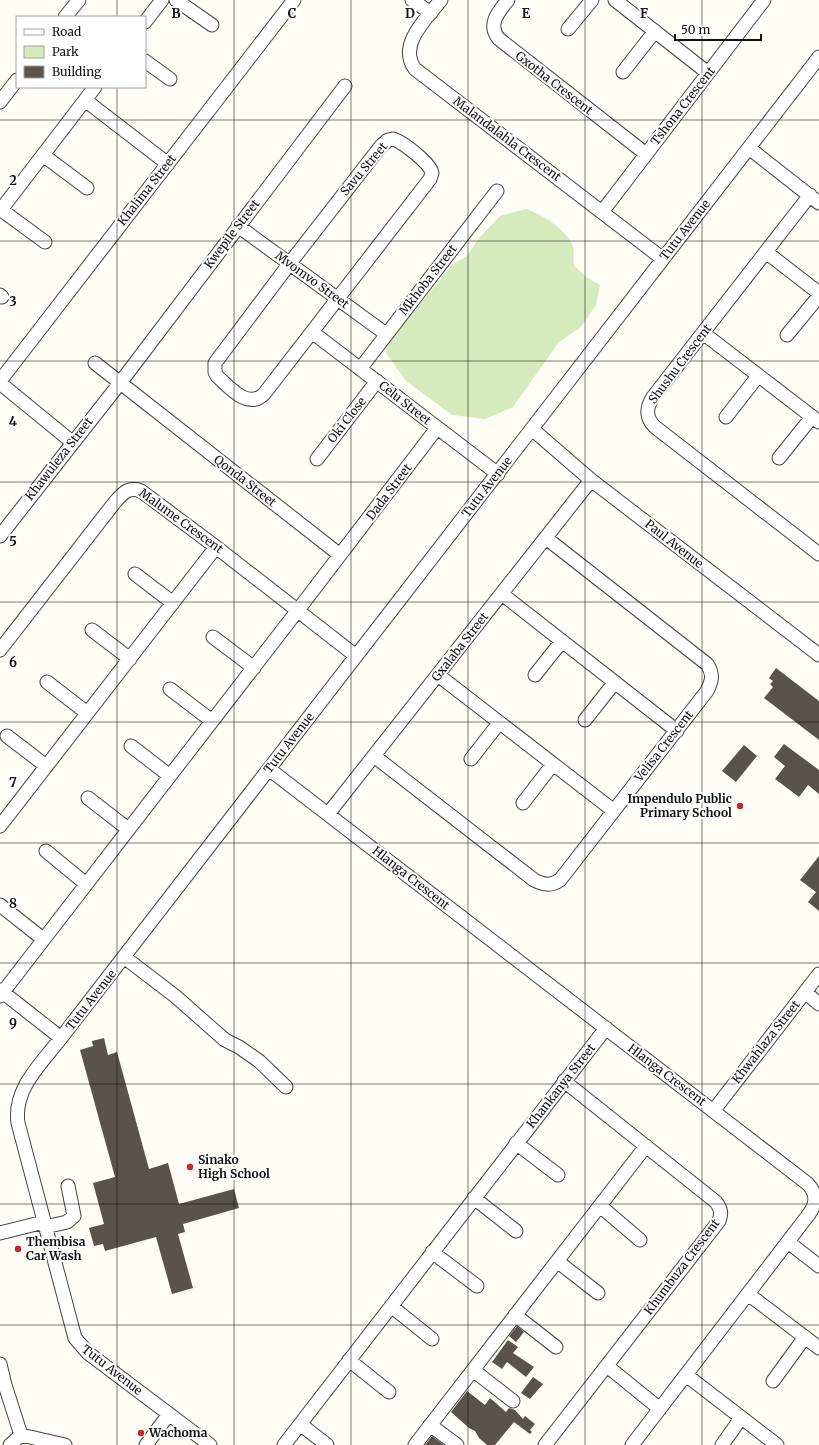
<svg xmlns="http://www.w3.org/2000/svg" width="819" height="1445" viewBox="0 0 819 1445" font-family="Merriweather,serif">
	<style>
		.green { fill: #d5ebbd }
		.building { fill: #5a524d }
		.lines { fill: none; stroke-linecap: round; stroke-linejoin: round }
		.minor-casing { stroke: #444; stroke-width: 15 }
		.minor { stroke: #fff; stroke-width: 13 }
		.grid { fill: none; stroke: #111; stroke-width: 1; stroke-opacity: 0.55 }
		.poi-dot { fill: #c4262e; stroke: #fff; stroke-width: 1.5 }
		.labels { text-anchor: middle; stroke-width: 4; stroke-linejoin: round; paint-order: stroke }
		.street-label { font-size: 12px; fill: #111; stroke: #fff }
		.poi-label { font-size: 12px; font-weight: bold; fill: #111; stroke: #fff; text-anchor: start }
		.grid-label { font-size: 13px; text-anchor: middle; font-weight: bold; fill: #111; stroke: #fff; stroke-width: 4; stroke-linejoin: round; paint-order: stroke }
	</style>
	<rect width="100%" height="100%" fill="#fffdf5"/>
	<path class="green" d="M 526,209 C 543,215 563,227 572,244 C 575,249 573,260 574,266 L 588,278 L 600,285 L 596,305 L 580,328 L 559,342 L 513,407 L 485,419 L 452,415 L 406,381 L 386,353 L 388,342 L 453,264 L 467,256 L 480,237 L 500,216 Z"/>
	<path class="building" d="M 776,668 L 819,701 L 819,740 L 764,698 L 773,687 L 770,684 L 773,681 L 769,678 Z
		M 784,744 L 819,770 L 819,794 L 808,785 L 799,797 L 775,779 L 785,766 L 774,757 Z
		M 744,745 L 757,756 L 736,782 L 722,771 Z
		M 819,856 L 819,911 L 808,902 L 816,892 L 800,880 Z
		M 104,1038 L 108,1055 L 117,1052 L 149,1169 L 168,1163 L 179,1204 L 234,1189 L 239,1208 L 183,1224 L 185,1232 L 178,1234 L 193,1288 L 172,1294 L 156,1237 L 105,1251 L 103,1244 L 94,1246 L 89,1228 L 104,1224 L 93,1183 L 115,1177 L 80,1050 L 93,1046 L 92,1041 Z
		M 517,1326 L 524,1332 L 516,1342 L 509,1336 Z
		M 508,1340 L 518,1347 L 513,1353 L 534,1367 L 526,1377 L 507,1362 L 502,1369 L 492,1362 Z
		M 533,1377 L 543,1384 L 530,1399 L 521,1393 Z
		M 467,1391 L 485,1405 L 490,1398 L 506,1412 L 509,1408 L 515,1410 L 523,1419 L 525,1416 L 535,1424 L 530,1430 L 532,1432 L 530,1434 L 514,1422 L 495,1445 L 487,1445 L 479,1438 L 475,1431 L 469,1428 L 451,1412 Z
		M 432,1436 L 444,1445 L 425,1445 Z"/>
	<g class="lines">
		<g class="minor-casing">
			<path id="minor" d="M 176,0 L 212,25
				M 412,0 L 431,13
				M 441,0 C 427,18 397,45 415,69 L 663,259
				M 508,0 C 498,12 487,25 499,39 L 646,154
				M 615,0 L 708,73
				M 65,17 L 79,0
				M 145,22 L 162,0
				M 568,29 L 592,0
				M 145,61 L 170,79
				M 623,72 L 655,31
				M 85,100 L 168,164
				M 0,102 L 17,80
				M 393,139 C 403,142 430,163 432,173 L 430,179 L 264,394 C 248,410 229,387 217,376 L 215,372 L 215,363 L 290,263 L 381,146 L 388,140 Z
				M 749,148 L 819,203
				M 43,155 L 87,188
				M 810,195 L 653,397 C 646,408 645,417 655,427 L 819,554
				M 0,209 L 45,242
				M 0,211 L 95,87
				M 602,212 L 764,0
				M 238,226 L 386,334
				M 766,252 L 819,293
				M 0,295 L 2,297
				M 312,332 L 498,474
				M 703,333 L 819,422
				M 787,335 L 819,296
				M 95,363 L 340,555
				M 360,369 L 497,191
				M 0,381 L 294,0
				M 0,383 L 72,442
				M 726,417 L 758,376
				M 532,429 L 591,480 L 819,655
				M 779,458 L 812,417
				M 317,459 L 377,381
				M 0,536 L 120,383 L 345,86
				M 135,574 L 173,603
				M 502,594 L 677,731
				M 92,630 L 130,659
				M 213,637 L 254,668
				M 0,650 L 115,502 C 123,493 129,486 141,491 L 216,547 L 356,656
				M 438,675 L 614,811
				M 535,675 L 562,641
				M 47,682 L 87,713
				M 170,689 L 212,721
				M 585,720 L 615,682
				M 7,736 L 46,766
				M 131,746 L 170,776
				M 374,756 L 534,880 C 544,885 551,886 560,880 L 707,691 C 712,681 714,674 707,664 L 546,538
				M 471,759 L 499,723
				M 269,769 L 808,1184 C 817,1194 817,1203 809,1214 L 632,1445
				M 88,798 L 128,829
				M 523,803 L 553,764
				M 328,814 L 591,480
				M 0,826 L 216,547
				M 46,851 L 86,884
				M 0,905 L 43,939
				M 124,957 L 175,996 L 225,1040 L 239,1047 L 259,1061 L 286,1087
				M 0,990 L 61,1038
				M 805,992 L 819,1004
				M 0,996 L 298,610 L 437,428
				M 714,1110 L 819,974
				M 516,1143 L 558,1175
				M 474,1198 L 516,1231
				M 600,1206 L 640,1240
				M 45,1227 L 67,1222 L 74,1216 L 68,1186
				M 0,1233 L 44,1222
				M 788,1242 L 819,1266
				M 432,1252 L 477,1286
				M 557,1261 L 598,1293
				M 748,1294 L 819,1348
				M 391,1306 L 432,1339
				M 515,1315 L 556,1347
				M 349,1360 L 389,1392
				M 0,1364 L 5,1385 L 21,1435
				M 607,1366 L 660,1409
				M 473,1370 L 513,1401
				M 686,1375 L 777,1445
				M 773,1381 L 805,1337
				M 300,1424 L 327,1445
				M 430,1425 L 457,1445
				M 21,1435 L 65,1445
				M 10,1445 L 21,1435
				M 146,1445 L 169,1414
				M 210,1445 L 88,1353 L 75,1338 L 18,1123 C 13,1089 41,1064 61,1038 L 819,57
				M 284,1445 L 606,1028
				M 415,1445 L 646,1146
				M 545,1445 L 719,1221 C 722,1213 721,1209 716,1202 L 564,1081
				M 722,1445 L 741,1418"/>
		</g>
		<use href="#minor" class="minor"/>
	</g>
	<path class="grid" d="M 117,0 L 117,17M 234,0 L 234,1445M 351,0 L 351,1445M 468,0 L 468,1445M 585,0 L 585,1445M 702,0 L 702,1445M 117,87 L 117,1445M 0,120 L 819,120M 0,241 L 819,241M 0,361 L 819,361M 0,482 L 819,482M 0,602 L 819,602M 0,722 L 819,722M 0,843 L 819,843M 0,963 L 819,963M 0,1084 L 819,1084M 0,1204 L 819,1204M 0,1325 L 819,1325"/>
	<g class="poi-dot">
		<circle cx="740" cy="806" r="4"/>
		<circle cx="190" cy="1167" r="4"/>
		<circle cx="18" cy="1249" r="4"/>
		<circle cx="141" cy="1433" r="4"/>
	</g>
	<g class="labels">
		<g class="street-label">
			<text transform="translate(554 83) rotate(38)" y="4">Gxotha Crescent</text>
			<text transform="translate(683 106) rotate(-52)" y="4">Tshona Crescent</text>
			<text transform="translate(507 139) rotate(37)" y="4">Malandalahla Crescent</text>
			<text transform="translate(364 169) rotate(-50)" y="4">Savu Street</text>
			<text transform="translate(147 190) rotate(-52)" y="4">Khalima Street</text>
			<text transform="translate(685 230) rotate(-52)" y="4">Tutu Avenue</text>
			<text transform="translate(232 234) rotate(-53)" y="4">Kwepile Street</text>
			<text transform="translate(312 280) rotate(36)" y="4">Mvomvo Street</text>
			<text transform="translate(428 280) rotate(-52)" y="4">Mkhoba Street</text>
			<text transform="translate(680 364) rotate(-53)" y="4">Shushu Crescent</text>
			<text transform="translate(405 403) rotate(38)" y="4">Celu Street</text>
			<text transform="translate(347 420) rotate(-52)" y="4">Oki Close</text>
			<text transform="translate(59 459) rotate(-52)" y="4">Khawuleza Street</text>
			<text transform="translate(245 481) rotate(38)" y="4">Qonda Street</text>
			<text transform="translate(487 487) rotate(-52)" y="4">Tutu Avenue</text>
			<text transform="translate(389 492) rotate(-53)" y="4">Dada Street</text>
			<text transform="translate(181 521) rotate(36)" y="4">Malume Crescent</text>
			<text transform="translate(674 544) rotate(38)" y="4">Paul Avenue</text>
			<text transform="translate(460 647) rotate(-52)" y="4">Gxalaba Street</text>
			<text transform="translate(289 743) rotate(-52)" y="4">Tutu Avenue</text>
			<text transform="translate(664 746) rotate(-52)" y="4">Velisa Crescent</text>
			<text transform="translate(411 878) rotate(38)" y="4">Hlanga Crescent</text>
			<text transform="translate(91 1000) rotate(-52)" y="4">Tutu Avenue</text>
			<text transform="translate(766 1042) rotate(-52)" y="4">Khwahlaza Street</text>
			<text transform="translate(667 1075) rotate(37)" y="4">Hlanga Crescent</text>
			<text transform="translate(561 1086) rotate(-52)" y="4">Khankanya Street</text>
			<text transform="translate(682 1267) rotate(-53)" y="4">Khumbuza Crescent</text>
			<text transform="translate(112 1370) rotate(38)" y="4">Tutu Avenue</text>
		</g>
		<g class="poi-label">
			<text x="732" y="803" text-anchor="end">Impendulo Public<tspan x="732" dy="14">Primary School</tspan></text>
			<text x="198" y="1164">Sinako<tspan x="198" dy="14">High School</tspan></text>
			<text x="26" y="1246">Thembisa<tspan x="26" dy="14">Car Wash</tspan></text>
			<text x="149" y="1437">Wachoma</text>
		</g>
	</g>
	<g class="grid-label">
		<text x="176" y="18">B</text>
		<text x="292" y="18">C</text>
		<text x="410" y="18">D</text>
		<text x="526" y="18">E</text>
		<text x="644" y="18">F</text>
		<text x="13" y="185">2</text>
		<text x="13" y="306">3</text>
		<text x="13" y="426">4</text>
		<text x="13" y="546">5</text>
		<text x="13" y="667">6</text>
		<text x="13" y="787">7</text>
		<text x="13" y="908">8</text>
		<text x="13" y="1028">9</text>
	</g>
	<rect x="16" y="16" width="130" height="72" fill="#ffffff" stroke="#a0a0a0"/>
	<rect x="24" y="29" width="20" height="6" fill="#ffffff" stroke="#a0a0a0"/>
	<text x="52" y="36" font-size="12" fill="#111111">Road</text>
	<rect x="24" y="46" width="20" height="12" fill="#d5ebbd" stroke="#a0a0a0"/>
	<text x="52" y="56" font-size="12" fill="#111111">Park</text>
	<rect x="24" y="66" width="20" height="12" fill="#5a524d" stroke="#a0a0a0"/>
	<text x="52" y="76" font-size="12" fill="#111111">Building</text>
	<path d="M675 34v6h86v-6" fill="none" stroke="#111111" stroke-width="2"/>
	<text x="681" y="34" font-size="12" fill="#111111" stroke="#ffffff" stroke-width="3" paint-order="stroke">50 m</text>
</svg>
